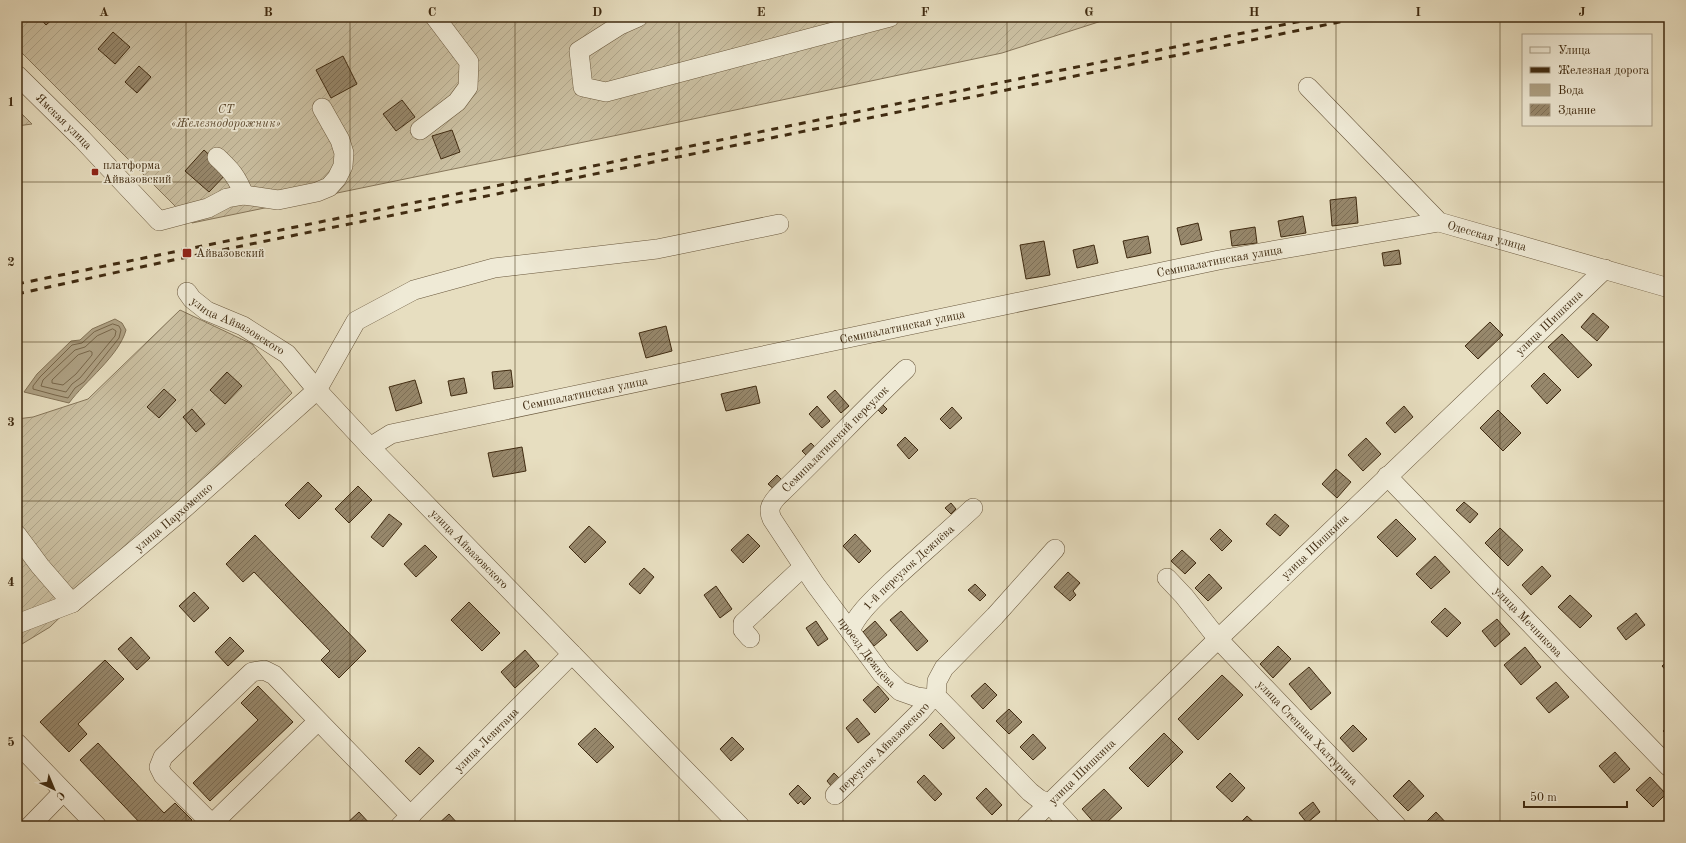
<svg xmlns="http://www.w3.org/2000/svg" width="1686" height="843" viewBox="0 0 1686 843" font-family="'Old Standard TT',serif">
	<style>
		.garden { fill: url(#garden-furrows); stroke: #86765a }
		.water { fill: #aea184; stroke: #827256 }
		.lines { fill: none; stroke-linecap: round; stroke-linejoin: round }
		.shore { stroke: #77664a; stroke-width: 1 }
		.building { fill: url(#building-hatch); stroke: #402b11 }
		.minor-casing { stroke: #6a583d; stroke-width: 20 }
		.minor { stroke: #efead6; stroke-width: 19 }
		.rail { stroke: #402b11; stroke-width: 3; stroke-dasharray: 7 7; stroke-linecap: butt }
		.grid { fill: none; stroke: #402b11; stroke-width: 1; stroke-opacity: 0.55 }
		.poi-dot { fill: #8f2418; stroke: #efead6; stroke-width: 1.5 }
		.labels { text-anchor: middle; stroke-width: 3.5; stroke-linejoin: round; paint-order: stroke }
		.park-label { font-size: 12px; font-style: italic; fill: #5c492e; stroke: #efead6 }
		.street-label { font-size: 12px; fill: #402b11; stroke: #efead6 }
		.poi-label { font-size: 12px; fill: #402b11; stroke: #efead6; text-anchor: start }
		.neatline { fill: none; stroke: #402b11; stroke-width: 1.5 }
		.grid-label { font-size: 13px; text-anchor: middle; font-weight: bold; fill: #402b11 }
	</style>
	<defs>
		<pattern id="garden-furrows" width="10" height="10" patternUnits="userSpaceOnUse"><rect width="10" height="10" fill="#cbc0a2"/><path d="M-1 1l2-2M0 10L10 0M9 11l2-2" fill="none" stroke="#afa58a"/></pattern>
		<pattern id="building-hatch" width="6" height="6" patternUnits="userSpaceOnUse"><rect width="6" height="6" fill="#97886c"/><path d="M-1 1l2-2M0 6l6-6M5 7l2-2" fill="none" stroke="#7d6f57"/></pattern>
	</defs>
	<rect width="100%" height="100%" fill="#e7dec0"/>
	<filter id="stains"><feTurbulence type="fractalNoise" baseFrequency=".005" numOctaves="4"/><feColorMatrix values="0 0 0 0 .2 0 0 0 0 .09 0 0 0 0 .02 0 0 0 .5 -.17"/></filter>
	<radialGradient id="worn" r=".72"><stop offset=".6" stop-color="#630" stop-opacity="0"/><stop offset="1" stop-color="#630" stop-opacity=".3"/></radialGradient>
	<path class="garden" d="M 17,17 L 1114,17 L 1002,53 L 618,135 L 192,223 L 17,48 Z
		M 17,109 L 32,124 L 17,126 Z
		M 180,310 L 252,344 L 292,393 L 50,627 L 17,647 L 17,419 L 33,417 L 88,399 Z"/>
	<path class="water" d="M 115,319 L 122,323 L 126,330 C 119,356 85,381 69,403 L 24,392 L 37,374 L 71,341 L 80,340 L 92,329 Z"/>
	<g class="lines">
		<path class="shore" d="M 113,324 L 119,326 L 121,330 L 119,338 L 84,382 L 75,388 L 68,398 L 55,395 L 33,389 L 33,386 L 40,377 L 72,345 L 82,343 L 94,332 Z
			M 113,329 L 116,331 L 115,336 L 80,378 L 72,384 L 66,392 L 41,386 L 43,380 L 75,350 L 85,347 L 97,336 Z
			M 90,351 L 92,352 L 92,355 L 76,374 L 63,385 L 52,383 L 52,380 L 78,355 Z"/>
	</g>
	<path class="building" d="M 39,17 L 55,17 L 46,25 Z
		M 113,32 L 130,47 L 115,64 L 98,49 Z
		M 343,56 L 357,84 L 331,98 L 316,70 Z
		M 139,66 L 151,77 L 137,93 L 125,82 Z
		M 402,100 L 415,117 L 396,131 L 383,114 Z
		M 452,130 L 460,152 L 441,159 L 432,136 Z
		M 204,150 L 228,172 L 209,192 L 185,171 Z
		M 1356,197 L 1358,223 L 1332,226 L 1330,200 Z
		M 1303,216 L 1306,233 L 1281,237 L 1278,221 Z
		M 1198,223 L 1202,240 L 1181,245 L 1177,228 Z
		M 1255,227 L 1257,243 L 1232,246 L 1230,231 Z
		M 1148,236 L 1151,253 L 1127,258 L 1123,241 Z
		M 1044,241 L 1050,275 L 1026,279 L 1020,245 Z
		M 1094,245 L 1098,263 L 1077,268 L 1073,250 Z
		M 1399,250 L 1401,264 L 1384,266 L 1382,253 Z
		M 1593,313 L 1609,327 L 1597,341 L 1581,327 Z
		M 1490,322 L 1503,335 L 1478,359 L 1465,346 Z
		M 666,326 L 672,351 L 646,358 L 639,333 Z
		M 1562,334 L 1592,365 L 1578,378 L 1548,347 Z
		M 511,370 L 513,387 L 494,389 L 492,372 Z
		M 227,372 L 242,386 L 225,404 L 210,390 Z
		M 1544,373 L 1561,390 L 1547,404 L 1531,386 Z
		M 464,378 L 467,393 L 451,396 L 448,381 Z
		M 415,380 L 422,403 L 396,411 L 389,387 Z
		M 756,386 L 760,403 L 726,411 L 721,394 Z
		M 164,389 L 176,400 L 159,418 L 147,407 Z
		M 835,390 L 849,406 L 841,413 L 827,397 Z
		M 880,402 L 887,409 L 882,414 L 875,407 Z
		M 817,406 L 830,421 L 822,428 L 809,414 Z
		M 1404,406 L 1413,417 L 1395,433 L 1386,423 Z
		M 952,407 L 962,418 L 950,429 L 940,419 Z
		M 192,409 L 205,424 L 196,432 L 183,417 Z
		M 1498,410 L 1521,433 L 1503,451 L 1480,428 Z
		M 905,437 L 918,450 L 909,459 L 897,445 Z
		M 1366,438 L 1381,454 L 1363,471 L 1348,455 Z
		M 811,443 L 818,450 L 809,458 L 802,451 Z
		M 522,447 L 526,471 L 493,477 L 488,453 Z
		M 1336,469 L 1351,482 L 1337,498 L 1322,484 Z
		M 777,475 L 784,482 L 776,491 L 768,484 Z
		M 308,482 L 322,496 L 299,519 L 285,505 Z
		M 358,486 L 372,500 L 349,523 L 335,509 Z
		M 1464,502 L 1478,514 L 1470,523 L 1456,510 Z
		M 951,503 L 956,509 L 951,514 L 945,508 Z
		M 389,514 L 402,524 L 383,547 L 371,537 Z
		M 1275,514 L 1289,526 L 1280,536 L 1266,524 Z
		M 1396,519 L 1416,539 L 1397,557 L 1377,537 Z
		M 589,526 L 606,542 L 585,563 L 569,547 Z
		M 1500,528 L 1523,550 L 1508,566 L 1485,543 Z
		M 1220,529 L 1232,541 L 1222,551 L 1210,539 Z
		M 748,534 L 760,546 L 743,563 L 731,550 Z
		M 855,534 L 871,551 L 859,563 L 843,546 Z
		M 255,535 L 366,651 L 339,678 L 321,660 L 330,651 L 254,572 L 243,582 L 226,564 Z
		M 425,545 L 437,557 L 416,577 L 404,564 Z
		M 1182,550 L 1196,563 L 1185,574 L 1171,561 Z
		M 1435,556 L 1450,572 L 1431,589 L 1416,574 Z
		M 1542,566 L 1551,576 L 1531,595 L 1522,585 Z
		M 644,568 L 654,577 L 640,594 L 629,584 Z
		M 1068,572 L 1080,583 L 1073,591 L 1076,595 L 1070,601 L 1054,587 Z
		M 1209,574 L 1222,588 L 1208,601 L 1195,588 Z
		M 975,584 L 986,595 L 980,601 L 968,590 Z
		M 716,586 L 732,609 L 720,618 L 704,595 Z
		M 194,592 L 209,608 L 194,622 L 179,606 Z
		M 1570,595 L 1592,616 L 1580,628 L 1558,607 Z
		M 469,602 L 500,633 L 482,651 L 451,620 Z
		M 1445,608 L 1461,623 L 1447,637 L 1431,622 Z
		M 901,611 L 928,641 L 917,651 L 890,620 Z
		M 1636,613 L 1645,625 L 1626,640 L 1617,628 Z
		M 1497,619 L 1510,634 L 1495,647 L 1482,631 Z
		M 816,621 L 828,639 L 818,646 L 806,628 Z
		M 875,621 L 887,635 L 874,646 L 863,632 Z
		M 131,637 L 150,658 L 137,670 L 118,649 Z
		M 230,637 L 244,651 L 228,666 L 215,652 Z
		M 1278,646 L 1291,659 L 1273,678 L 1260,664 Z
		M 1525,647 L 1541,667 L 1521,685 L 1504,665 Z
		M 525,650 L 539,666 L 515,688 L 501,672 Z
		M 105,660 L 124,679 L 78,724 L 87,734 L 69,752 L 40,722 Z
		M 1669,660 L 1669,674 L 1662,666 Z
		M 1309,667 L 1331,693 L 1311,710 L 1289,684 Z
		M 1222,675 L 1243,695 L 1198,740 L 1178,719 Z
		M 1556,682 L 1569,697 L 1549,713 L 1536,698 Z
		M 985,683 L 997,695 L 983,709 L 971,696 Z
		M 258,686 L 293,722 L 210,801 L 193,783 L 258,720 L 241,703 Z
		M 878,686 L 889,699 L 875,713 L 863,700 Z
		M 1009,709 L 1022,722 L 1009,734 L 996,721 Z
		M 857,718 L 870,734 L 858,743 L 846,728 Z
		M 941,723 L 955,738 L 943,749 L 929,735 Z
		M 1353,725 L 1367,739 L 1353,752 L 1340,738 Z
		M 1669,726 L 1669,737 L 1663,731 Z
		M 595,728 L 614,747 L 597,763 L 578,744 Z
		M 1164,733 L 1183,752 L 1148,787 L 1129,768 Z
		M 1033,734 L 1046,748 L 1033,760 L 1020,747 Z
		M 732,737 L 744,749 L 731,761 L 720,749 Z
		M 98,743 L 164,813 L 175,803 L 192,820 L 186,826 L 143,826 L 80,760 Z
		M 419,747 L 434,761 L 420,775 L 405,761 Z
		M 1615,752 L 1630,769 L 1614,783 L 1599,766 Z
		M 834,773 L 840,779 L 832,787 L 827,781 Z
		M 1230,773 L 1245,788 L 1232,802 L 1216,787 Z
		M 924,775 L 942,794 L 935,801 L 917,782 Z
		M 1650,777 L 1666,794 L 1653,807 L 1636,790 Z
		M 1409,780 L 1424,796 L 1408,811 L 1393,796 Z
		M 798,785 L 811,798 L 804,805 L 801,801 L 798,804 L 789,794 Z
		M 986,788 L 1002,805 L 992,815 L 976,798 Z
		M 1104,789 L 1122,808 L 1103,826 L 1097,826 L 1082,809 Z
		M 1313,802 L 1320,812 L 1307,823 L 1299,813 Z
		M 359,812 L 371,825 L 371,826 L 344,826 Z
		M 1436,812 L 1449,826 L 1422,826 Z
		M 449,814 L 460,826 L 436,826 Z
		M 1247,816 L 1258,826 L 1237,826 Z"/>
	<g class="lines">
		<g class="minor-casing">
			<g id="minor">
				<path d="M 638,17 L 620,25 L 579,51 L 583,87 L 606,92 L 890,17"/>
				<path id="s1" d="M 17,75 L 82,139 L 159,221 L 208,208 L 227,198 L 244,195 L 278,200 L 317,192 L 329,187 L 337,178 L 343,166 L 344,153 L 340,140 L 322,108"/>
				<path id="s2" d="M 1308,87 L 1439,222 L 1669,288"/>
				<path d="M 420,130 L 457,102 L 468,87 L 469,62 L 435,17"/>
				<path d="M 217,157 C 231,170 237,177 244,195"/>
				<path id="s3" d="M 187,292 L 192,299 L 207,311 L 243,326 L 287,354 L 317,390 L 370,447 L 740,826"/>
				<path id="s4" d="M 906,369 C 862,411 821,455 777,497 C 770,505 768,510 772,519 L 815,584 L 882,674 L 900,691 L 917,697 L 940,700 L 1030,792 L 1039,799 L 1050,804 L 1070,826"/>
				<path id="s5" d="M 370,447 L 391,434 L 1219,260 L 1439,222"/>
				<path id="s6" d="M 1387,476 L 1669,767"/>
				<path d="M 17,535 L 40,566 L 72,603"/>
				<path id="s7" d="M 1167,578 L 1184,596 L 1218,639 L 1397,826"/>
				<path id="s8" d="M 17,624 L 72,603 L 179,513 L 317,390 L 356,321 L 414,290 L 494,268 L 657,249 L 779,224"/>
				<path id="s9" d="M 850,631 C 858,612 876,597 891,582 C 918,557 946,533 973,508"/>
				<path d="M 750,638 L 743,630 L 743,623 L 803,567"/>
				<path d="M 936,699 L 937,681 L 944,668 L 995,616 L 1055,549"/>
				<path d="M 17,743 L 97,826"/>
				<path id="s10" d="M 835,795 L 920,712 L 931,699"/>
				<path d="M 212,824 L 317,722"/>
				<path d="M 30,826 L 63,792"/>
				<path d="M 210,826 L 212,824 L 163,775 L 159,767 L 163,757 L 252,672 L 264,670 L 274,675 L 411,816"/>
				<path id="s11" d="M 400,826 L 572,654"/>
				<path id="s12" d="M 1026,826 L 1218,639 L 1605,269"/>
			</g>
		</g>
		<use href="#minor" class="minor"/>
		<path class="rail" d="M 17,284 L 1321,17
			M 17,294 L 173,260 L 1364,17"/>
	</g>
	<path class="grid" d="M 186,17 L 186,826M 350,17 L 350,826M 515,17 L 515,826M 679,17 L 679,826M 843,17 L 843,826M 1007,17 L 1007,826M 1171,17 L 1171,826M 1336,17 L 1336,826M 1500,17 L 1500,826M 17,182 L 1669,182M 17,342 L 1669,342M 17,501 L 1669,501M 17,661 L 1669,661"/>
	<g class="poi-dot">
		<rect x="91" y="168" width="8" height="8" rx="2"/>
		<rect x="182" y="248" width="10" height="10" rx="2"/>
	</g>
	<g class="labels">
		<g class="park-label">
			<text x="226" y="113">СТ<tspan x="226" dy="14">«Железнодорожник»</tspan></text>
		</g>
		<g class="street-label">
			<text dy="4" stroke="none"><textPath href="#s1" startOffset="66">Ямская улица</textPath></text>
			<text dy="4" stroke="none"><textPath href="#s2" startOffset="238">Одесская улица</textPath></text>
			<text dy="4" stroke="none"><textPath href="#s5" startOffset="871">Семипалатинская улица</textPath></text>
			<text dy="4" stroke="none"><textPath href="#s12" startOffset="726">улица Шишкина</textPath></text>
			<text dy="4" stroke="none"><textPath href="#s3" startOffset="62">улица Айвазовского</textPath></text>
			<text dy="4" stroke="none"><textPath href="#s5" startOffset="547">Семипалатинская улица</textPath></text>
			<text dy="4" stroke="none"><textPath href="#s5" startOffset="223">Семипалатинская улица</textPath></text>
			<text transform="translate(835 439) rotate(-45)" y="4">Семипалатинский переулок</text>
			<text dy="4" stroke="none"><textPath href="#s8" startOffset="192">улица Пархоменко</textPath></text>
			<text dy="4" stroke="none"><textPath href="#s12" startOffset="402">улица Шишкина</textPath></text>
			<text dy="4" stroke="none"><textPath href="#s3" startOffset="386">улица Айвазовского</textPath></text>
			<text dy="4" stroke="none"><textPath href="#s9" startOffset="87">1-й переулок Дежнёва</textPath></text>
			<text dy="4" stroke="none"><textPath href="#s6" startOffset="203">улица Мечникова</textPath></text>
			<text dy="4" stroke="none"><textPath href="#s4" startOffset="370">проезд Дежнёва</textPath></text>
			<text dy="4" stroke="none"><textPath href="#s7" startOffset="209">улица Степана Халтурина</textPath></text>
			<text dy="4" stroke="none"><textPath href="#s11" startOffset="122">улица Левитана</textPath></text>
			<text dy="4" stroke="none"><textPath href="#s10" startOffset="68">переулок Айвазовского</textPath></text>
			<text dy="4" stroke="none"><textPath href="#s12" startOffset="78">улица Шишкина</textPath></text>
		</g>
		<g class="poi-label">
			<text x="103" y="169">платформа<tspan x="103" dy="14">Айвазовский</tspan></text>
			<text x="196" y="257">Айвазовский</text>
		</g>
	</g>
	<rect width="1686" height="843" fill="none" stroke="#e7dec0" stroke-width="44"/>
	<rect x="1522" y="34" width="130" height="92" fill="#efead6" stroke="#a99e87"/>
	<rect x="1530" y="47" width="20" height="6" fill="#efead6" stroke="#a99e87"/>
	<text x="1558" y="54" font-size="12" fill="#402b11">Улица</text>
	<rect x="1530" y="67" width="20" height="6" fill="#402b11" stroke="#a99e87"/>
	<text x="1558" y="74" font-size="12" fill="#402b11">Железная дорога</text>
	<rect x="1530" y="84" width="20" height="12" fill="#aea184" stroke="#a99e87"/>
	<text x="1558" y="94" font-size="12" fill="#402b11">Вода</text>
	<rect x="1530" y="104" width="20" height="12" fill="url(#building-hatch)" stroke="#a99e87"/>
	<text x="1558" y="114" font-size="12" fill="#402b11">Здание</text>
	<g transform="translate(54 789) rotate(136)" stroke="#efead6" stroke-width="3" paint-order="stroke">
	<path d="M0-3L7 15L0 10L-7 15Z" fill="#402b11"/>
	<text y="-6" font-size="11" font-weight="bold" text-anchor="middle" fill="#402b11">С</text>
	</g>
	<path d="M1524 801v6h103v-6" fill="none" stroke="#402b11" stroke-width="2"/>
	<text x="1530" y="801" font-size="12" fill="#402b11" stroke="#efead6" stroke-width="3" paint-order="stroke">50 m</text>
	<rect x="22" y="22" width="1642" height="799" class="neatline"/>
	<g class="grid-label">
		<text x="104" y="16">A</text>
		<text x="268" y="16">B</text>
		<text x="432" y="16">C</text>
		<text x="597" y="16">D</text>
		<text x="761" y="16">E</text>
		<text x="925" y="16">F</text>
		<text x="1089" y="16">G</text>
		<text x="1254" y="16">H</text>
		<text x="1418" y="16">I</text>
		<text x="1582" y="16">J</text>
		<text x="11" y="106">1</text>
		<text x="11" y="266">2</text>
		<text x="11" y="426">3</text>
		<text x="11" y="586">4</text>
		<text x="11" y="746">5</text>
	</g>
	<rect width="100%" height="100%" filter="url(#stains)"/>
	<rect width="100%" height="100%" fill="url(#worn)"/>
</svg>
